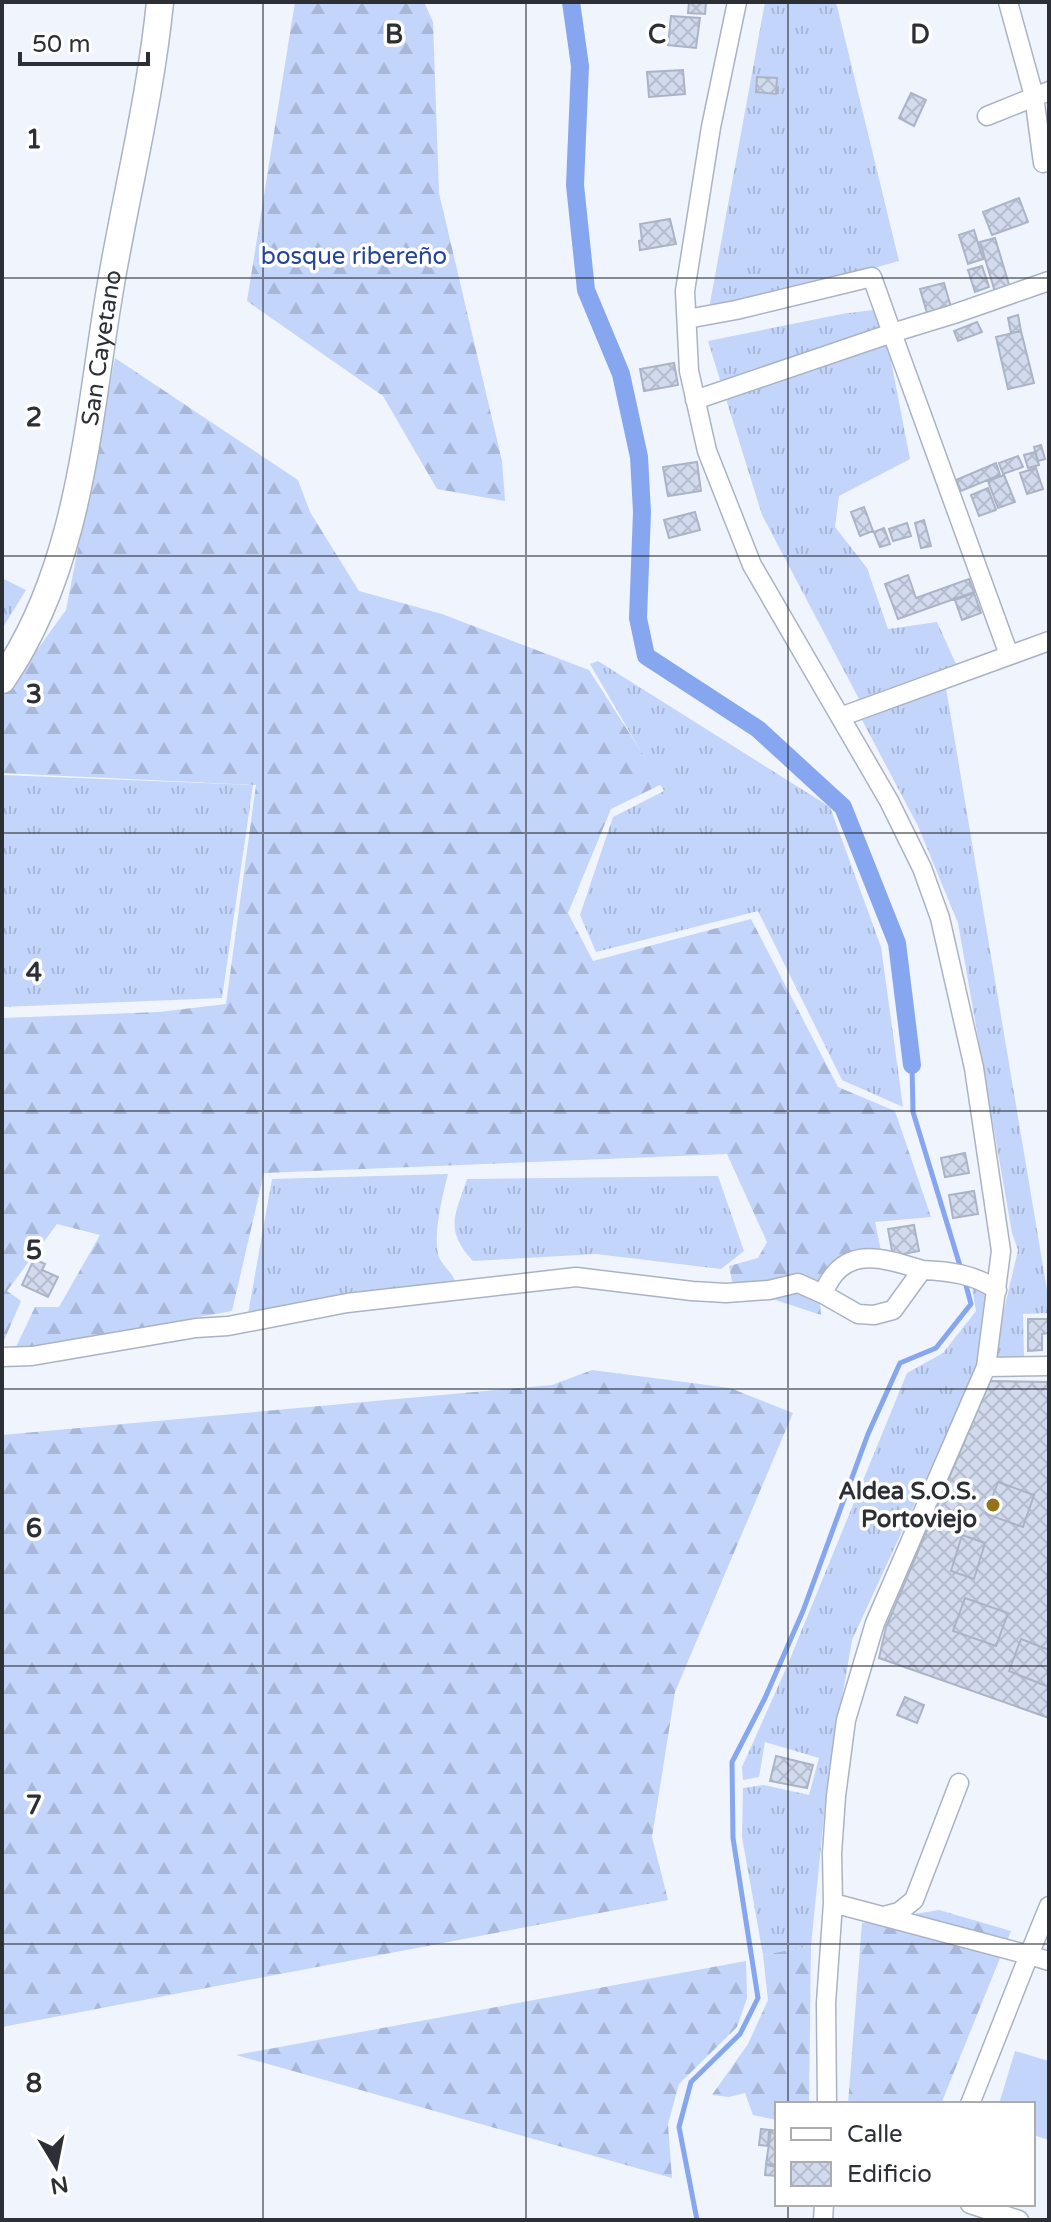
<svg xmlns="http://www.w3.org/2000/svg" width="1051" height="2222" viewBox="0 0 1051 2222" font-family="'Varela Round',sans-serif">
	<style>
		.grass { fill: url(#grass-tufts) }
		.forest { fill: url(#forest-firs) }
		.pitch { fill: #c3d5fa }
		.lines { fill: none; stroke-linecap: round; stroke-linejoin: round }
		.stream { stroke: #86a7ef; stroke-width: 5 }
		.canal { stroke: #86a7ef; stroke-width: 18 }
		.building { fill: url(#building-cross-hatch); stroke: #abb4c6; stroke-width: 2 }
		.street-casing { stroke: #aab3c5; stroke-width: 21 }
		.secondary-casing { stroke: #aab3c5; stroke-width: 29 }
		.street { stroke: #fff; stroke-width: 18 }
		.secondary { stroke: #fff; stroke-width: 26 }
		.grid { fill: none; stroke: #2c2f36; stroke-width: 2; stroke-opacity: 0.55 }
		.poi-dot { fill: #95711a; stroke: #fff; stroke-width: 3 }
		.labels { text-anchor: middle; stroke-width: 7; stroke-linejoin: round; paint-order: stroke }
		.park-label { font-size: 24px; fill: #234396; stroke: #fff }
		.street-label { font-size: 24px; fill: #2c2f36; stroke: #fff }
		.poi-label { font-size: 24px; font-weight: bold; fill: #2c2f36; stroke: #fff; text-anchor: end }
		.grid-label { font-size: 26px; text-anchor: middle; font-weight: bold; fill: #2c2f36; stroke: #fff; stroke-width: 7; stroke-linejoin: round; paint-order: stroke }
	</style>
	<defs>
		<pattern id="grass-tufts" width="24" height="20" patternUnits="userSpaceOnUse" patternTransform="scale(2)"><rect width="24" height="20" fill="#c3d5fa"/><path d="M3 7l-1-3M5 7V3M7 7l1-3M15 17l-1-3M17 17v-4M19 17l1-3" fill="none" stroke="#a8b7d7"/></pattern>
		<pattern id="forest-firs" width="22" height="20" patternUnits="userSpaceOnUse" patternTransform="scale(2)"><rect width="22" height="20" fill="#c3d5fa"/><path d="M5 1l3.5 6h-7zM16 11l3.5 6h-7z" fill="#a8b7d7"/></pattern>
		<pattern id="building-cross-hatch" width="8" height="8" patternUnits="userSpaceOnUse" patternTransform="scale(2)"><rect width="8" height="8" fill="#d2dbee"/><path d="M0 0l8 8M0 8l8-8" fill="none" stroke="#b4bccd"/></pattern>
	</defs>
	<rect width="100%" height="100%" fill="#f0f4fc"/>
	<path class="grass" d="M 765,2 L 836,2 L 899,261 L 708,314 Z
		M 881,309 L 910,459 L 839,496 L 835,527 L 867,568 L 888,629 L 937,622 L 956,664 L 859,699 L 762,515 L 708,341 L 842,314 Z
		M 2,578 L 26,590 L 2,629 Z
		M 598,661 L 830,807 L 881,947 L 903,1107 L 842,1080 L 758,911 L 596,952 L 580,915 L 613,817 L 664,791 L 590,664 Z
		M 946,688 L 1049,1302 L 1049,1313 L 1023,1314 L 1024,1358 L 992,1361 L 1018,1250 L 1012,1233 L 958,923 L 918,826 L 862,720 Z
		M 2,775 L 253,785 L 222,998 L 2,1007 Z
		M 448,1174 C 443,1193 432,1239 439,1257 C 445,1270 454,1272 458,1290 L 248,1314 L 272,1179 Z
		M 718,1176 L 744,1251 L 721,1269 L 596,1254 L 473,1261 C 444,1230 455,1215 467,1179 Z
		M 972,1287 L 994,1295 L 978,1366 L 852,1640 L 827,1786 L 811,1946 L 763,1955 L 742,1837 L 743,1788 L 764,1785 L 809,1795 L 819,1758 L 765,1742 L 759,1777 L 743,1780 L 742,1767 L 785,1671 L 907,1373 L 943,1353 L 976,1311 Z"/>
	<path class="forest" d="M 295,2 L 424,2 L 433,22 L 439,193 L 502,461 L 505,501 L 437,489 L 383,396 L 247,301 Z
		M 115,358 L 298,480 L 310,512 L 359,591 L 442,614 L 589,670 L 662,784 L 611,809 L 568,913 L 593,961 L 751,919 L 838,1087 L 895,1111 L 931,1217 L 875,1222 L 881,1251 L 851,1261 L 818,1280 L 821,1315 L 733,1286 L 729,1266 L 758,1258 L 767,1242 L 727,1154 L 264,1173 L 232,1311 L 14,1351 L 35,1307 L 59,1307 L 100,1235 L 57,1224 L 7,1291 L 21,1301 L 2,1345 L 2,1018 L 159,1012 L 226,1004 L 256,785 L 2,773 L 2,698 L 66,610 Z
		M 592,1370 L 730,1388 L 793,1413 L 675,1692 L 652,1837 L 668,1900 L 2,2027 L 2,1435 L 552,1385 Z
		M 939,1910 L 1011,1931 L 941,2104 L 848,2104 L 862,1923 Z
		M 811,1946 L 809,2104 L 777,2104 L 777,2120 L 753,2115 L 745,2093 L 729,2097 L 712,2095 L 748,2044 L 768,2000 L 763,1955 Z
		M 746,1961 L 747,1998 L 737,2027 L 679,2084 L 668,2124 L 672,2178 L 236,2055 Z"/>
	<path class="pitch" d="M 1015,2051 L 1049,2061 L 1049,2140 L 1033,2135 L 1033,2104 L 999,2104 Z"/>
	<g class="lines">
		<path class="stream" d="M 912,1065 L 913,1112 L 961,1269
			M 697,2220 L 679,2127 L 691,2082 L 740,2034 L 758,1998 L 733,1838 L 732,1762 L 765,1698 L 803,1611 L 868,1434 L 900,1363 L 936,1348 L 971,1304 L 964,1278"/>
		<path class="canal" d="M 571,2 L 580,66 L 575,185 L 586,290 L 621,374 L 639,457 L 642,512 L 638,618 L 646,656 L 758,729 L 843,807 L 897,943 L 912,1065"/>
	</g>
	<path class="building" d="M 689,2 L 706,3 L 705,14 L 688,13 Z
		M 671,16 L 700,18 L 696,48 L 668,45 Z
		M 683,70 L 685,94 L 649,97 L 647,72 Z
		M 757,77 L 777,78 L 776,94 L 756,92 Z
		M 911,93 L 926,100 L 914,126 L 899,118 Z
		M 1019,198 L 1028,222 L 992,235 L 983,212 Z
		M 670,219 L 676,244 L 640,250 L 639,241 L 642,240 L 640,224 Z
		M 974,230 L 983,259 L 968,264 L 959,235 Z
		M 995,238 L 1010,288 L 995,292 L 980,242 Z
		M 982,266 L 989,287 L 975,292 L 968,270 Z
		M 944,283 L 951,307 L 927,313 L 920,289 Z
		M 1018,315 L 1021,331 L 1011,333 L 1008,318 Z
		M 977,322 L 982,332 L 958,341 L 954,331 Z
		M 1021,331 L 1034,383 L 1008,389 L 996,337 Z
		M 674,363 L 678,385 L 644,391 L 640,369 Z
		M 1041,445 L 1045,459 L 1038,461 L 1034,447 Z
		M 1035,452 L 1039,465 L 1028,468 L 1024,455 Z
		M 1018,456 L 1023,467 L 1003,474 L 999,463 Z
		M 697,462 L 701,491 L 668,496 L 663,467 Z
		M 996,463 L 1000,475 L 961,491 L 956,480 Z
		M 1036,468 L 1043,489 L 1027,494 L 1020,473 Z
		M 1004,475 L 1015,502 L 998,508 L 988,481 Z
		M 988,488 L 996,510 L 979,516 L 971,495 Z
		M 864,507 L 873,531 L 860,536 L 851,512 Z
		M 695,512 L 700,530 L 669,538 L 664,520 Z
		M 924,520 L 931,546 L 921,548 L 915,523 Z
		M 907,523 L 911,536 L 893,541 L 889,529 Z
		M 884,528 L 890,544 L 880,547 L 874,532 Z
		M 908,575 L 916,598 L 969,579 L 974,592 L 898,619 L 885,584 Z
		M 974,593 L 981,613 L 962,620 L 955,600 Z
		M 965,1153 L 969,1173 L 945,1177 L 941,1158 Z
		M 974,1191 L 978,1214 L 953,1218 L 949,1195 Z
		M 914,1225 L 919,1251 L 893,1256 L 888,1229 Z
		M 34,1259 L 45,1264 L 42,1270 L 58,1277 L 48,1297 L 22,1285 Z
		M 1028,1319 L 1049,1319 L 1049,1333 L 1042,1334 L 1042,1350 L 1028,1351 Z
		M 990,1381 L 1049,1382 L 1049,1718 L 879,1658 L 886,1627 Z
		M 998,1482 L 1034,1495 L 1023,1527 L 986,1514 Z
		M 962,1535 L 985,1543 L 974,1579 L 951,1571 Z
		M 965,1598 L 1008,1613 L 996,1646 L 953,1631 Z
		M 1021,1639 L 1049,1650 L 1049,1687 L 1009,1671 Z
		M 905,1697 L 924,1705 L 917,1723 L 897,1715 Z
		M 776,1756 L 813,1765 L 807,1788 L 770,1781 Z
		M 761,2129 L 769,2130 L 768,2146 L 759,2145 Z
		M 771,2130 L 777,2131 L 777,2165 L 766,2164 Z
		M 766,2165 L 777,2167 L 777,2176 L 765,2175 Z"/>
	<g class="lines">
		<g class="street-casing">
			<path id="street" d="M 737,2 L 711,127 L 685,291 L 689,371 L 707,451 L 752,565 L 889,801 L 922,868 L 940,918 L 974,1068 L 1001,1251 L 986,1367 L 875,1623 L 846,1720 L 836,1796 L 832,1853 L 833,1903 L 826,2003 L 827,2104
				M 1008,2 L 1034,96 L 1043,163
				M 987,116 L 1049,91
				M 687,319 L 736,310 L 872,277 L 892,333 L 954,314 L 1049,281
				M 695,400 L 892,333 L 1009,655
				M 840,717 L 1049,641
				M 823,1294 C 843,1244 881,1257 922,1270
				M 2,1357 L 32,1356 L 196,1328 L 228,1326 L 347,1303 L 576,1277 L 692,1291 L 726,1293 L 769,1290 L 798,1283 L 823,1294 L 858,1314 L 874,1315 L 893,1310 L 922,1270 C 949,1271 974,1274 997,1290
				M 986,1367 L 1049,1366
				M 833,1903 L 1029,1955 L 970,2104
				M 1049,1906 L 1029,1955 L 1049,1961
				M 884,1916 L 899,1912 L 914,1900 L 959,1783
				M 970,2204 L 1019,2220
				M 823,2220 L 824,2204"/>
		</g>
		<g class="secondary-casing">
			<g id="secondary">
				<path id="s1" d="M 2,680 C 84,561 88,409 113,272 C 129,182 151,93 160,2"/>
			</g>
		</g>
		<use href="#street" class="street"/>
		<use href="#secondary" class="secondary"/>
	</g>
	<path class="grid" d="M 263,2 L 263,2220M 526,2 L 526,2220M 788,2 L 788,2104M 2,278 L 1049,278M 2,556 L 1049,556M 2,833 L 1049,833M 2,1111 L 1049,1111M 2,1389 L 1049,1389M 2,1666 L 1049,1666M 2,1944 L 1049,1944M 788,2204 L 788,2220"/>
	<circle class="poi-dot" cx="993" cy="1505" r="8"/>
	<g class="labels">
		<g class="park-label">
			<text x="354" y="264">bosque ribereño</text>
		</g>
		<g class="street-label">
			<text dy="8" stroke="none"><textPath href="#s1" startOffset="350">San Cayetano</textPath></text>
		</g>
		<g class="poi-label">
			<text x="977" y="1499">Aldea S.O.S.<tspan x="977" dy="28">Portoviejo</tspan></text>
		</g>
	</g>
	<g class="grid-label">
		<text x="394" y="43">B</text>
		<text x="657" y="43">C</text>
		<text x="920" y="43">D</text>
		<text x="34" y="148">1</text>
		<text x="34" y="426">2</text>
		<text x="34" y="703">3</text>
		<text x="34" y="981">4</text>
		<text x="34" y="1259">5</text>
		<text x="34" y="1537">6</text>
		<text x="34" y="1814">7</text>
		<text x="34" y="2092">8</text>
	</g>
	<rect width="1051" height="2222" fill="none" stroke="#2c2f36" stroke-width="8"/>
	<rect x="775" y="2102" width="260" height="104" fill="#ffffff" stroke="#abacaf" stroke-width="2"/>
	<rect x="791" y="2128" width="40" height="12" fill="#ffffff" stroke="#abacaf" stroke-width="2"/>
	<text x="847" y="2142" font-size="24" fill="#2c2f36">Calle</text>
	<rect x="791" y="2162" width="40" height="24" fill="url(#building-cross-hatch)" stroke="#abacaf" stroke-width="2"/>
	<text x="847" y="2182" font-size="24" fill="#2c2f36">Edificio</text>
	<g transform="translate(56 2166) rotate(170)" stroke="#ffffff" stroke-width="6" paint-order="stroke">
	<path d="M0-6L14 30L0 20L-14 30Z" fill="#2c2f36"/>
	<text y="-12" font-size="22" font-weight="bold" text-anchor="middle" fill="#2c2f36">N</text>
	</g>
	<path d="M20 52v12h128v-12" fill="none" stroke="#2c2f36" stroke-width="4"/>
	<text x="32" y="52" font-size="24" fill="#2c2f36" stroke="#ffffff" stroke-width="6" paint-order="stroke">50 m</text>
</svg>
